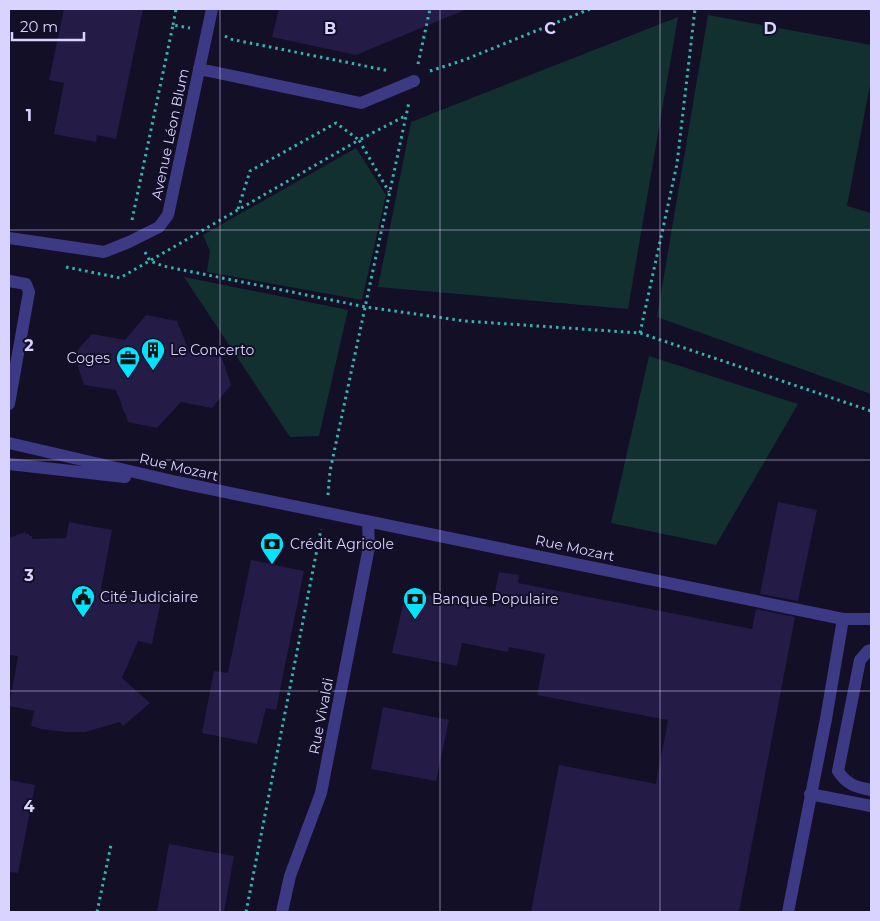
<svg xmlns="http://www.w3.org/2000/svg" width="880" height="921" viewBox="0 0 880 921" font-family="Montserrat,sans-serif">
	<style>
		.green { fill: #12302f }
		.building { fill: #241b47 }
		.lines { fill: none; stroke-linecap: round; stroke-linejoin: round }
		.path { stroke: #2fb8b0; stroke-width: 3; stroke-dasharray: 2.5 4; stroke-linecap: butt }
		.service { stroke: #3d3a85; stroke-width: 12 }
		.pedestrian { stroke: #3d3a85; stroke-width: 12 }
		.minor { stroke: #3d3a85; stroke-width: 12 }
		.grid { fill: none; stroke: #d9d4ff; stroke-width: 1; stroke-opacity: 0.55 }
		.labels { text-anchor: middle; stroke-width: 4; stroke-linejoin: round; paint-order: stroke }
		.street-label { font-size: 14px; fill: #d9d4ff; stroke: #130f26 }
		.poi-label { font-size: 14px; fill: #d9d4ff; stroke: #130f26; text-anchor: start }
		.grid-label { font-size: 16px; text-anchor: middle; font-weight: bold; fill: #d9d4ff; stroke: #130f26; stroke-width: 4; stroke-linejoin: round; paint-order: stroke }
	</style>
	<rect width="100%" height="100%" fill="#130f26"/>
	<path class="green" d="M 708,15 L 871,45 L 871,80 L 847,206 L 871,213 L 871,394 L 657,317 Z
		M 678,17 L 628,309 L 378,287 L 411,122 Z
		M 356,148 L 386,195 L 362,300 L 207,272 L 210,251 L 203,235 Z
		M 184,277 L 348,310 L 319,436 L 290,437 Z
		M 649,356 L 798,404 L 716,545 L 611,523 Z"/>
	<path class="building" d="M 64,9 L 143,9 L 116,139 L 97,135 L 96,142 L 54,134 L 64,83 L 49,80 Z
		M 279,9 L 467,9 L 356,55 L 272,37 Z
		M 146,315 L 177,321 L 190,353 L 222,358 L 231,385 L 212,408 L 181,402 L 157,428 L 128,422 L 116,390 L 84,385 L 74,354 L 92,334 L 125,340 Z
		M 778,502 L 817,510 L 798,601 L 760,594 Z
		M 69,522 L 112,530 L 101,589 L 161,601 L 152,644 L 138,641 L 122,678 L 150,703 L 123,726 L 120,722 L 85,732 L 65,732 L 41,729 L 31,726 L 34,711 L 9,706 L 18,656 L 9,655 L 9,538 L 25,532 L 26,534 L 29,534 L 29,536 L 32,536 L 32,539 L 66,538 Z
		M 251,560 L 304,571 L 276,710 L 266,708 L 257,744 L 202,733 L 214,671 L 228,673 Z
		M 499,572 L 519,575 L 518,583 L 752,629 L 756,609 L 795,617 L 739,912 L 531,912 L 559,765 L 656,784 L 668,720 L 537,695 L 545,654 L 509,647 L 508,652 L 462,643 L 457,666 L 392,653 L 406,591 L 492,607 Z
		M 383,707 L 449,720 L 436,781 L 371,769 Z
		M 9,780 L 35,785 L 18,873 L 9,872 Z
		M 169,844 L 234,856 L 224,912 L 157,912 Z"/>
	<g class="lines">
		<path class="path" d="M 173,25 L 176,9
			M 225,36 L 230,39 L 390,71
			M 418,64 L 430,9
			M 430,71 L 464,60 L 590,9
			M 238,209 L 250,171 L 336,123 L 359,140 L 407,115
			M 132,220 L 173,25 L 190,28
			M 145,252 L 150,261 L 163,266 L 366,307 L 465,321 L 640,333 L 871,411
			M 66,267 L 120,278 L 359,140 L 389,192
			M 640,333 L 677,164 L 695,9
			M 328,495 L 330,471 L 409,102
			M 97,912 L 111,845
			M 246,912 L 321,529"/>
		<path class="service" d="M 199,69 L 361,103 L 414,81
			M 9,281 L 26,284 L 29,292 L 9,404"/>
		<path class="pedestrian" d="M 871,650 L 868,651 L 860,660 L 838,771 C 847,785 856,787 871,790"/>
		<path class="minor" d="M 9,238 L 104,252 L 129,242 L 159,227 L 168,215 L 212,9
			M 9,443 L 177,482 L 843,619 L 871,619
			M 9,464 L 125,477
			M 810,794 L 871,806
			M 282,912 L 290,876 L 321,793 L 369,547 L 368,521
			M 788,912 L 826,719 L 843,619"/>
	</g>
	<path class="grid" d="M 220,9 L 220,912M 440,9 L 440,912M 660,9 L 660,912M 9,230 L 871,230M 9,460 L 871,460M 9,691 L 871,691"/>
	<defs>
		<g id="building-pin" transform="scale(1.25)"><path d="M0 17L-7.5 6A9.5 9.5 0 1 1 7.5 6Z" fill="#00e5ff" stroke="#130f26"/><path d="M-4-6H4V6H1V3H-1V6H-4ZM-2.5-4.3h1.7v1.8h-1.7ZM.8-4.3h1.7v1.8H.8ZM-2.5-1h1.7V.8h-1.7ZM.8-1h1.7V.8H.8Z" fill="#111"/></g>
		<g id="office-pin" transform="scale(1.25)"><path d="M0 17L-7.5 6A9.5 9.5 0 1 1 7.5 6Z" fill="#00e5ff" stroke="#130f26"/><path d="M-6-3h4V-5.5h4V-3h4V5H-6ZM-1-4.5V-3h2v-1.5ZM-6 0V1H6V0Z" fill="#111"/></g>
		<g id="bank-pin" transform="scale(1.25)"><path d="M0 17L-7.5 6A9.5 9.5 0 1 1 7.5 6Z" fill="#00e5ff" stroke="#130f26"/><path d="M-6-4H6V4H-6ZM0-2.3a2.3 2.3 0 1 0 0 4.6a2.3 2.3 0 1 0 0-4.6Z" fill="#111"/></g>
		<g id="civic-pin" transform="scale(1.25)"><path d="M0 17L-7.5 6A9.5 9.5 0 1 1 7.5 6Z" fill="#00e5ff" stroke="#130f26"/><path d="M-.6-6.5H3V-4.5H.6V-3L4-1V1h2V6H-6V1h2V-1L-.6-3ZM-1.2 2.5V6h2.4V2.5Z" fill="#111"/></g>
	</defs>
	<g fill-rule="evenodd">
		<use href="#building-pin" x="153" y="350"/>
		<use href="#office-pin" x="128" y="358"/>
		<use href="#bank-pin" x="272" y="544"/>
		<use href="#civic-pin" x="83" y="597"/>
		<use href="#bank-pin" x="415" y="599"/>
	</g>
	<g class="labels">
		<g class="street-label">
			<text transform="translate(170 134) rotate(-78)" y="5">Avenue Léon Blum</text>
			<text transform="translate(179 467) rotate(13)" y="5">Rue Mozart</text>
			<text transform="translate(575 548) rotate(12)" y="5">Rue Mozart</text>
			<text transform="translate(321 716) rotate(-79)" y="5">Rue Vivaldi</text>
		</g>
		<g class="poi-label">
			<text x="170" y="355">Le Concerto</text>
			<text x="110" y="363" text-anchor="end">Coges</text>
			<text x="290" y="549">Crédit Agricole</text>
			<text x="100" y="602">Cité Judiciaire</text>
			<text x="432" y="604">Banque Populaire</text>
		</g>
	</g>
	<g class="grid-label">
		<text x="330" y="34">B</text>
		<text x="550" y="34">C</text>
		<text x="770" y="34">D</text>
		<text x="29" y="121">1</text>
		<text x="29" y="351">2</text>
		<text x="29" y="581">3</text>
		<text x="29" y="812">4</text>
	</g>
	<rect width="880" height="921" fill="none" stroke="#d9d4ff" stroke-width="20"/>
	<path d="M12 32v8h72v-8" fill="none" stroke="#d9d4ff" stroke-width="2.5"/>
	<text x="20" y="32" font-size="15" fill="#d9d4ff" stroke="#130f26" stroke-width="4" paint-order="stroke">20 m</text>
</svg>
